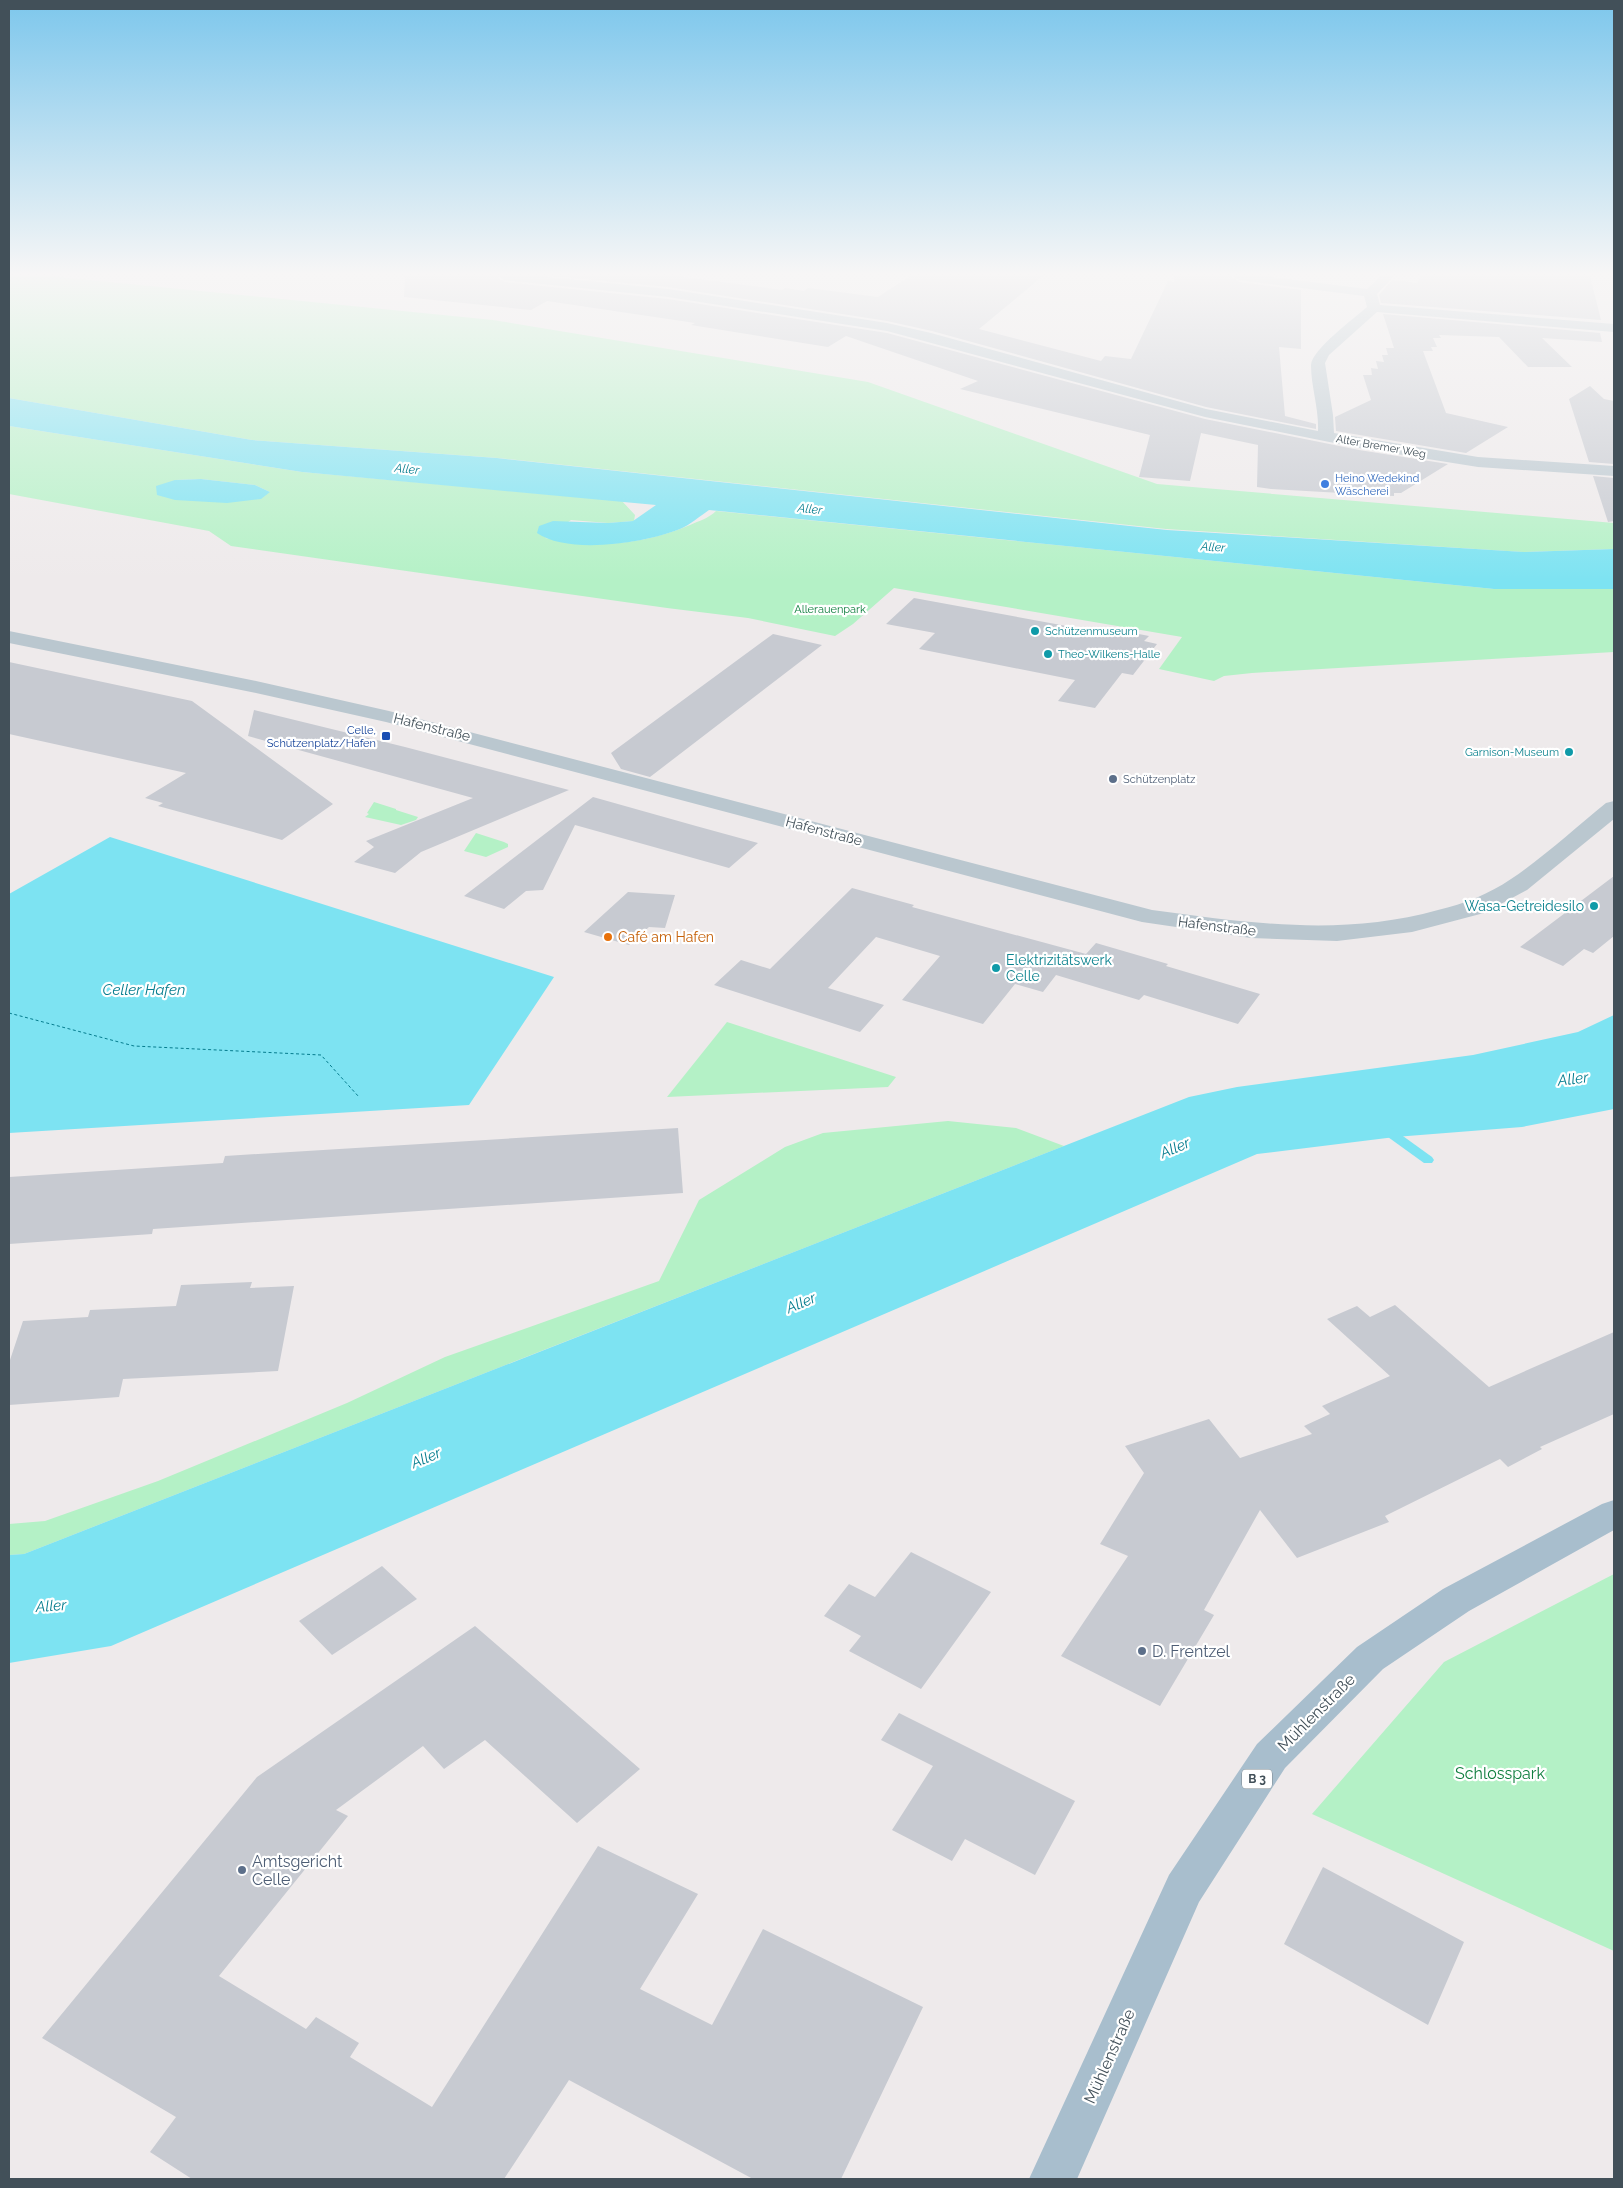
<svg xmlns="http://www.w3.org/2000/svg" width="1623" height="2188" viewBox="0 0 1623 2188" font-family="Raleway,sans-serif">
	<style>
		.green { fill: #b4f1c6; fill-rule: evenodd }
		.water { fill: #7de3f2 }
		.lines { fill: none; stroke-linecap: round; stroke-linejoin: round }
		.stream { fill: #7de3f2; fill-rule: evenodd }
		.ferry { stroke: #057c8e; stroke-width: 1; stroke-dasharray: 3 2.5; stroke-linecap: butt }
		.building { fill: #c7cad1 }
		.minor { fill: #bac7cf; fill-rule: evenodd }
		.major { fill: #a8becd; fill-rule: evenodd }
		.shop-dot { fill: #3f7fe0; stroke: #fff; stroke-width: 2 }
		.culture-dot { fill: #0f9aa8; stroke: #fff; stroke-width: 2 }
		.transit-dot { fill: #1a4fb4; stroke: #fff; stroke-width: 2 }
		.service-dot { fill: #5c6f8a; stroke: #fff; stroke-width: 2 }
		.food-dot { fill: #e8710a; stroke: #fff; stroke-width: 2 }
		.labels { text-anchor: middle; stroke-width: 4.5; stroke-linejoin: round; paint-order: stroke }
		.far-street-label { font-size: 11px; fill: #425059; stroke: #fff }
		.far-shop-label { font-size: 11px; fill: #366cbe; stroke: #fff; text-anchor: start }
		.far-park-label { font-size: 11px; fill: #0f7e3e; stroke: #fff }
		.far-culture-label { font-size: 11px; fill: #0d838f; stroke: #fff; text-anchor: start }
		.far-transit-label { font-size: 11px; fill: #164399; stroke: #fff; text-anchor: end }
		.far-service-label { font-size: 11px; fill: #4e5e75; stroke: #fff; text-anchor: start }
		.far-water-label { font-size: 12px; font-style: italic; fill: #057c8e; stroke: #fff }
		.shield { fill: #fff; stroke: #7b848b; stroke-width: 1 }
		.shield-label { font-size: 12px; font-weight: bold; fill: #425059 }
		.street-label { font-size: 14px; fill: #425059; stroke: #fff }
		.culture-label { font-size: 14px; fill: #0d838f; stroke: #fff; text-anchor: end }
		.food-label { font-size: 14px; fill: #c56008; stroke: #fff; text-anchor: start }
		.water-label { font-size: 15px; font-style: italic; fill: #057c8e; stroke: #fff }
		.near-service-label { font-size: 16px; fill: #4e5e75; stroke: #fff; text-anchor: start }
		.near-street-label { font-size: 16px; fill: #425059; stroke: #fff }
		.near-park-label { font-size: 16px; fill: #0f7e3e; stroke: #fff }
	</style>
	<rect width="100%" height="100%" fill="#eeeaeb"/>
	<path class="green" d="M 9,276 L 49,276 L 493,320 L 868,382 L 1157,484 L 1614,523 L 1614,549 L 1523,552 L 1166,529 L 498,458 L 252,440 L 9,398 Z
		M 9,426 L 302,472 L 622,501 L 635,515 L 634,521 L 608,523 L 571,520 L 545,538 C 594,549 643,545 690,525 C 699,521 709,518 716,511 L 1494,589 L 1614,589 L 1614,652 L 1252,673 L 1224,676 L 1214,681 L 1159,669 L 1182,637 L 894,588 L 853,624 L 835,636 L 748,618 L 667,608 L 231,546 L 209,531 L 9,494 ZM 201,479 L 255,485 L 270,492 L 175,480 Z
		M 374,802 L 396,809 L 396,810 L 418,817 L 416,820 L 401,825 L 365,817 L 369,814 L 367,813 Z
		M 476,833 L 504,842 L 508,844 L 508,847 L 486,857 L 464,851 Z
		M 727,1022 L 896,1077 L 888,1087 L 667,1097 Z
		M 948,1121 L 1016,1128 L 1064,1146 L 24,1554 L 9,1555 L 9,1524 L 45,1521 L 158,1481 L 347,1403 L 445,1357 L 659,1281 L 699,1200 L 785,1147 L 823,1133 Z
		M 1614,1574 L 1614,1951 L 1312,1814 L 1444,1662 Z"/>
	<path class="water" d="M 9,398 L 252,440 L 497,458 L 1167,530 L 1524,552 L 1614,549 L 1614,589 L 1494,589 L 709,510 C 700,516 690,525 680,529 C 646,543 568,555 537,533 L 539,526 L 553,521 L 608,523 L 633,521 L 656,505 L 302,472 L 9,426 Z
		M 201,479 L 255,485 L 270,492 L 261,499 L 227,503 L 175,500 L 157,495 L 156,486 L 175,480 Z
		M 110,837 L 554,977 L 469,1105 L 9,1133 L 9,894 Z
		M 1614,1015 L 1614,1109 L 1522,1127 L 1395,1137 L 1257,1154 L 111,1646 L 9,1663 L 9,1555 L 24,1554 L 1189,1097 L 1237,1087 L 1473,1055 L 1578,1032 Z"/>
	<g class="lines">
		<path class="stream" d="M 1385,1125 L 1389,1126 L 1432,1157 L 1434,1160 L 1432,1163 L 1424,1163 L 1381,1132 L 1379,1129 L 1381,1126 Z"/>
		<path class="ferry" d="M 9,1013 L 134,1046 L 321,1055 L 359,1097"/>
	</g>
	<path class="building" d="M 405,276 L 496,276 L 504,282 L 668,299 L 887,333 L 1205,419 L 1359,450 L 1448,464 L 1401,493 L 1394,493 L 1394,496 L 1271,489 L 1257,487 L 1258,445 L 1201,433 L 1190,481 L 1139,477 L 1150,435 L 960,389 L 978,381 L 846,336 L 828,347 L 691,325 L 695,323 L 547,301 L 531,310 L 404,297 Z
		M 553,276 L 676,276 L 782,290 L 785,288 L 804,291 L 808,288 L 878,297 L 910,276 L 1043,276 L 979,329 L 1101,361 L 1105,356 L 1131,359 L 1168,281 L 1174,282 L 1174,276 L 1231,276 L 1239,282 L 1301,290 L 1301,349 L 1279,347 L 1285,416 L 1316,424 L 1316,429 L 1206,407 L 932,331 L 887,321 L 668,287 Z
		M 1422,276 L 1590,276 L 1601,320 L 1381,303 L 1379,295 L 1392,280 L 1417,283 Z
		M 1383,314 L 1600,333 L 1602,342 L 1542,338 L 1572,367 L 1528,367 L 1499,337 L 1439,335 L 1441,338 L 1433,338 L 1437,347 L 1431,347 L 1433,351 L 1423,351 L 1446,413 L 1508,427 L 1466,453 L 1336,431 L 1335,417 L 1371,400 L 1363,375 L 1372,375 L 1371,368 L 1378,369 L 1376,361 L 1384,362 L 1382,355 L 1388,355 L 1386,348 L 1394,348 Z
		M 1590,386 L 1604,399 L 1614,401 L 1614,464 L 1589,462 L 1569,399 Z
		M 1593,476 L 1614,478 L 1614,521 L 1608,522 Z
		M 914,598 L 1099,632 L 1103,627 L 1149,636 L 1144,641 L 1157,644 L 1133,675 L 1122,673 L 1095,708 L 1058,701 L 1075,680 L 919,649 L 935,633 L 886,624 Z
		M 773,634 L 822,645 L 650,777 L 621,769 L 611,753 Z
		M 9,662 L 192,701 L 333,804 L 282,840 L 158,806 L 163,803 L 145,798 L 186,773 L 9,734 Z
		M 254,710 L 405,747 L 569,790 L 421,852 L 395,873 L 354,862 L 374,847 L 366,841 L 473,798 L 248,736 Z
		M 593,797 L 696,826 L 758,843 L 729,868 L 575,825 L 543,890 L 526,891 L 504,909 L 464,896 Z
		M 1614,876 L 1614,936 L 1593,953 L 1584,949 L 1563,966 L 1520,947 Z
		M 852,888 L 914,905 L 912,907 L 1086,954 L 1096,943 L 1168,964 L 1166,966 L 1260,994 L 1238,1024 L 1144,995 L 1139,1000 L 1056,975 L 1043,992 L 1015,984 L 983,1024 L 902,1000 L 940,956 L 876,937 L 828,988 L 884,1005 L 860,1032 L 714,985 L 741,960 L 770,969 Z
		M 628,892 L 675,895 L 665,928 L 649,927 L 629,945 L 584,932 Z
		M 678,1128 L 683,1193 L 153,1229 L 152,1234 L 9,1244 L 9,1177 L 223,1163 L 225,1156 Z
		M 252,1282 L 250,1288 L 294,1286 L 278,1371 L 123,1379 L 119,1397 L 9,1405 L 9,1363 L 23,1321 L 88,1317 L 90,1310 L 176,1306 L 181,1285 Z
		M 1395,1305 L 1489,1387 L 1614,1332 L 1614,1414 L 1540,1447 L 1542,1449 L 1508,1467 L 1500,1459 L 1385,1516 L 1389,1522 L 1297,1558 L 1260,1510 L 1204,1610 L 1214,1615 L 1160,1706 L 1061,1656 L 1128,1556 L 1100,1544 L 1144,1473 L 1125,1446 L 1209,1419 L 1240,1458 L 1312,1434 L 1304,1426 L 1330,1414 L 1322,1406 L 1390,1376 L 1327,1319 L 1357,1306 L 1370,1317 Z
		M 911,1552 L 991,1592 L 921,1689 L 849,1651 L 861,1636 L 824,1616 L 849,1584 L 875,1597 Z
		M 382,1566 L 417,1599 L 332,1655 L 299,1621 Z
		M 475,1626 L 640,1769 L 577,1823 L 485,1740 L 444,1769 L 423,1746 L 336,1810 L 348,1816 L 219,1976 L 306,2029 L 316,2017 L 359,2043 L 350,2057 L 432,2107 L 598,1846 L 698,1894 L 640,1989 L 712,2025 L 763,1929 L 923,2007 L 841,2179 L 753,2179 L 569,2080 L 504,2179 L 192,2179 L 150,2152 L 176,2117 L 42,2038 L 257,1777 Z
		M 899,1713 L 1075,1801 L 1035,1875 L 965,1839 L 952,1861 L 892,1830 L 933,1766 L 881,1740 Z
		M 1323,1867 L 1464,1942 L 1428,2025 L 1284,1944 Z"/>
	<g class="lines">
		<path class="minor" d="M 498,276 L 537,276 L 668,289 L 887,323 L 931,333 L 1206,409 L 1318,431 C 1319,408 1311,387 1311,365 C 1312,349 1355,318 1367,307 L 1364,296 L 1239,280 L 1233,276 L 1265,276 L 1367,289 L 1381,276 L 1394,276 L 1377,294 L 1380,305 L 1614,324 L 1614,332 L 1377,312 L 1329,355 L 1325,363 L 1333,415 L 1334,433 L 1478,457 L 1614,466 L 1614,476 L 1478,467 L 1359,448 L 1205,417 L 887,331 L 668,297 L 504,280 Z
			M 9,631 L 256,681 L 389,711 L 1152,910 C 1250,923 1341,937 1438,910 C 1464,904 1489,894 1511,879 C 1544,857 1575,828 1606,803 L 1614,801 L 1614,819 L 1527,890 L 1484,913 L 1412,932 L 1337,941 L 1251,938 L 1142,922 L 386,722 L 256,693 L 9,643 Z"/>
		<path class="major" d="M 1614,1500 L 1614,1530 L 1469,1611 L 1383,1669 L 1285,1768 L 1199,1902 L 1077,2179 L 1029,2179 L 1169,1875 L 1257,1744 L 1357,1647 L 1443,1589 L 1602,1504 Z"/>
	</g>
	<linearGradient id="sky" x2="0" y2="1"><stop stop-color="#7dc7ec"/><stop offset="0.47" stop-color="#f7f6f6"/><stop offset="1" stop-color="#f7f6f6" stop-opacity="0"/></linearGradient>
	<rect width="1623" height="582" fill="url(#sky)"/>
	<circle class="shop-dot" cx="1325" cy="484" r="5"/>
	<g class="culture-dot">
		<circle cx="1035" cy="631" r="5"/>
		<circle cx="1048" cy="654" r="5"/>
		<circle cx="1569" cy="752" r="5"/>
		<circle cx="1594" cy="906" r="5"/>
		<circle cx="996" cy="968" r="5"/>
	</g>
	<rect class="transit-dot" x="381" y="731" width="10" height="10" rx="2.5"/>
	<g class="service-dot">
		<circle cx="1113" cy="779" r="5"/>
		<circle cx="1142" cy="1651" r="5"/>
		<circle cx="242" cy="1870" r="5"/>
	</g>
	<circle class="food-dot" cx="608" cy="937" r="5"/>
	<g class="labels">
		<g class="far-street-label">
			<text transform="translate(1381 446) rotate(10)" y="4">Alter Bremer Weg</text>
		</g>
		<g class="far-shop-label">
			<text x="1335" y="482">Heino Wedekind<tspan x="1335" dy="13">Wäscherei</tspan></text>
		</g>
		<g class="far-park-label">
			<text x="830" y="613">Allerauenpark</text>
		</g>
		<g class="far-culture-label">
			<text x="1045" y="635">Schützenmuseum</text>
			<text x="1058" y="658">Theo-Wilkens-Halle</text>
			<text x="1559" y="756" text-anchor="end">Garnison-Museum</text>
		</g>
		<g class="far-transit-label">
			<text x="376" y="734">Celle,<tspan x="376" dy="13">Schützenplatz/Hafen</tspan></text>
		</g>
		<g class="far-service-label">
			<text x="1123" y="783">Schützenplatz</text>
		</g>
		<g class="far-water-label">
			<text transform="translate(407 469) rotate(6)" y="4">Aller</text>
			<text transform="translate(810 509) rotate(6)" y="4">Aller</text>
			<text transform="translate(1213 547) rotate(4)" y="4">Aller</text>
		</g>
		<rect class="shield" x="1242" y="1769.5" width="30" height="19" rx="4"/>
		<g class="shield-label">
			<text x="1257" y="1783">B 3</text>
		</g>
		<g class="street-label">
			<text transform="translate(432 727) rotate(14)" y="5">Hafenstraße</text>
			<text transform="translate(824 831) rotate(15)" y="5">Hafenstraße</text>
			<text transform="translate(1217 926) rotate(7)" y="5">Hafenstraße</text>
		</g>
		<g class="culture-label">
			<text x="1584" y="911">Wasa-Getreidesilo</text>
			<text x="1006" y="965" text-anchor="start">Elektrizitätswerk<tspan x="1006" dy="16">Celle</tspan></text>
		</g>
		<g class="food-label">
			<text x="618" y="942">Café am Hafen</text>
		</g>
		<g class="water-label">
			<text x="144" y="995">Celler Hafen</text>
			<text transform="translate(1573 1079) rotate(-7)" y="5">Aller</text>
			<text transform="translate(1175 1148) rotate(-23)" y="5">Aller</text>
			<text transform="translate(801 1303) rotate(-23)" y="5">Aller</text>
			<text transform="translate(426 1458) rotate(-23)" y="5">Aller</text>
			<text transform="translate(51 1606) rotate(-4)" y="5">Aller</text>
		</g>
		<g class="near-service-label">
			<text x="1152" y="1657">D. Frentzel</text>
			<text x="252" y="1867">Amtsgericht<tspan x="252" dy="18">Celle</tspan></text>
		</g>
		<g class="near-street-label">
			<text transform="translate(1316 1712) rotate(-45)" y="6">Mühlenstraße</text>
			<text transform="translate(1109 2056) rotate(-66)" y="6">Mühlenstraße</text>
		</g>
		<g class="near-park-label">
			<text x="1500" y="1779">Schlosspark</text>
		</g>
	</g>
	<rect width="1623" height="2188" fill="none" stroke="#425059" stroke-width="20"/>
</svg>
